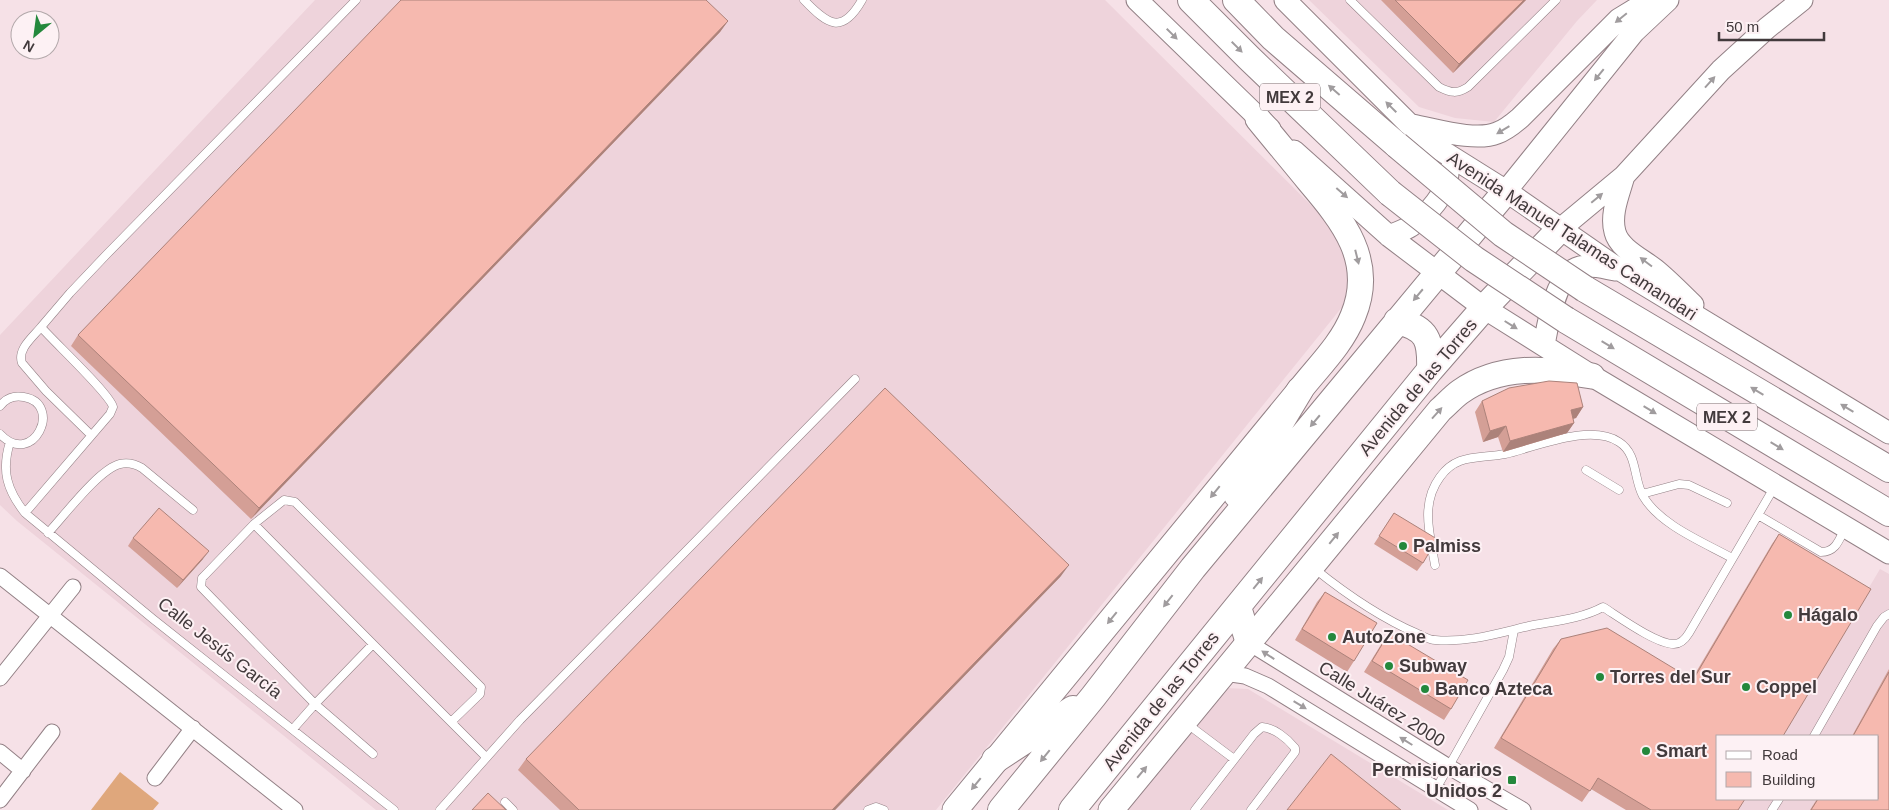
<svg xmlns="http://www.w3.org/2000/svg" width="1889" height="810" viewBox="0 0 1889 810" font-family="Helvetica,sans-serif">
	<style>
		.built { fill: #eed3db }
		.green { fill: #dfa77c }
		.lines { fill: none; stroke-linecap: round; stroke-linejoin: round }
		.service-casing { stroke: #938186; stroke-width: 9 }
		.minor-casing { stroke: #938186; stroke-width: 17 }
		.secondary-casing { stroke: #938186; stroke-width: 23 }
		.primary-casing { stroke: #938186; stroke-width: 27 }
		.trunk-casing { stroke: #938186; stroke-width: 28 }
		.service { stroke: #fff; stroke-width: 8 }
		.minor { stroke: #fff; stroke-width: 15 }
		.secondary { stroke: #fff; stroke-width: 21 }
		.primary { stroke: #fff; stroke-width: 25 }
		.trunk { stroke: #fff; stroke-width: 26 }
		.trunk-bridge-casing { stroke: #938186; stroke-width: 28; stroke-linecap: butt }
		.trunk-bridge { stroke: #fff; stroke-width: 26 }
		.wall { fill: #d49f96 }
		.shaded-wall { fill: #ac827a }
		.building { fill: #f6b9af; stroke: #ac827a }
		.oneway { fill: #a09c9e }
		.poi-dot { fill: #24883c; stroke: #fdf1f4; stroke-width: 2 }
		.labels { text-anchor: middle; stroke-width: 4; stroke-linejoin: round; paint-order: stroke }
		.shield { fill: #fdf1f4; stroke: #7a7173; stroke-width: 1 }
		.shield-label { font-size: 16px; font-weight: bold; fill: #423a3c }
		.street-label { font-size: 18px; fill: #423a3c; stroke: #fdf1f4 }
		.poi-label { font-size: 18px; font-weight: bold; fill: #423a3c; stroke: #fdf1f4; text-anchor: start }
	</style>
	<rect width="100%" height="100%" fill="#f6e1e7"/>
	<path class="built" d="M 315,0 L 1105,0 L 1331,225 L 1345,250 L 1349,271 L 1347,301 L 936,810 L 376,810 L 17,521 L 0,505 L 0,335 Z
		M 1309,0 L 1597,0 L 1577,21 L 1494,122 L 1455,118 L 1419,107 Z
		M 1880,569 L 1889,574 L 1889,810 L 1737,810 L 1744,799 L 1878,799 L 1878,736 L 1781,736 Z
		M 1226,688 L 1248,689 L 1448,810 L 1125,810 Z"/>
	<path class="green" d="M 120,772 L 159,803 L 153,810 L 91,810 Z"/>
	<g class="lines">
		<g class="service-casing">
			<path id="service" d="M 804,0 C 828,25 842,35 862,0
				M 1350,0 L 1439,87 C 1451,93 1457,94 1468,87 L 1556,0
				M 41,327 C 33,337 17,349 22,363 L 46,391 L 91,435
				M 0,406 C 6,398 14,395 24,397 C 64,404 33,469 0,434
				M 10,442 C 1,471 7,490 25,513 L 153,619 L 394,810
				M 1586,470 L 1619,490
				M 1642,494 L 1679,484 L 1689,485 L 1727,503
				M 25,513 L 110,414 L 113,407 C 110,394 54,342 41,327 L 70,293 L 107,254 L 356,0
				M 1758,515 L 1821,552 C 1836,552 1839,540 1845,528
				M 254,524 L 284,500 L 295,502 L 481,687 L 480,694 L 451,722
				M 48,533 C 64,516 99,469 120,464 C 128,462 135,464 142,468 L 193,510
				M 1435,565 C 1430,535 1420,504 1440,477 C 1445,470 1452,464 1460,461 C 1474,456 1490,457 1505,454 C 1536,447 1590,423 1619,442 C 1638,454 1633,478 1643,496 C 1660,525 1703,542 1732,558
				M 1315,569 C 1346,594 1381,618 1418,634 C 1423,636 1429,640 1435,640 C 1467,643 1499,633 1529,626 C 1554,621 1581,619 1603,607 C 1619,617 1656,644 1674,644 C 1681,644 1686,638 1689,633 L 1775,486
				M 373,644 L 486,757
				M 1186,723 L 1234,759
				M 293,729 L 315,704 L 373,644 L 254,524 L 205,575 L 202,578 L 201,587 L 315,704 L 373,754
				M 1814,736 L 1877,626 L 1884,617 L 1889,614
				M 1436,789 L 1503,670 L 1509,657 L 1514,630
				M 505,802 L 513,810
				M 440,810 L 520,720 L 855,379
				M 868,810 L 876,807 L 884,810
				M 1195,810 L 1254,734 L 1262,727 C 1274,728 1287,738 1295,748 L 1295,752 L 1251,810
				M 1772,810 L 1779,799"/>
		</g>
		<g class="minor-casing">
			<path id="minor" d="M 0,576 L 295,810
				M 1249,643 L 1449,767 L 1523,810
				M 1224,673 L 1245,676 L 1268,686 L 1470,810
				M 0,678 L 73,587
				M 0,752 L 23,771
				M 155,778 L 193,728
				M 0,800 L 52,732"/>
		</g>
		<g class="secondary-casing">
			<path id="secondary" d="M 1137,0 L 1270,129
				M 1285,0 L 1409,124 L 1439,149 L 1506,191 L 1620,270 L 1889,433
				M 1412,125 C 1435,129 1475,142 1497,133 C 1506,130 1513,124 1520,118 L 1619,19 L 1642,5 L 1665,1
				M 1294,151 L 1389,236 L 1484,308 L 1592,376 L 1889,553
				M 1624,176 C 1619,194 1610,214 1615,232 C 1619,249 1644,260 1657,271 C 1669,281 1681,293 1693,305
				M 1506,191 L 1634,32 L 1668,0
				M 1559,230 L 1624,176 L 1721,70 L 1767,28 L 1802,0
				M 1389,236 C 1396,233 1405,230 1411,226 C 1427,215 1449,192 1448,172
				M 1544,345 C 1548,324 1555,273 1580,267 C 1591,264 1604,268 1615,270"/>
		</g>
		<g class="primary-casing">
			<path id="primary" d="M 955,810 L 1300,390 C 1318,367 1342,344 1353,316 C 1376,261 1343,221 1309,181 C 1292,160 1275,140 1258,119
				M 1111,810 L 1440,410 C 1447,404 1453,397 1460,392 C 1499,364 1548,368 1592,376"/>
		</g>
		<g class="trunk-casing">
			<path id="trunk" d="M 1191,0 L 1249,58 L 1390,193
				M 1236,0 L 1273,38 L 1397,145
				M 1585,289 L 1889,469
				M 1566,320 L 1889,513
				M 1397,321 C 1428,328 1431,341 1430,370
				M 1237,495 L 1300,390
				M 1238,607 L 1249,643
				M 995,760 L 1073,709
				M 1001,810 L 1093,697 L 1193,568 L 1506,191
				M 1072,810 L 1430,370 L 1484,308 L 1559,230"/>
		</g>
		<use href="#service" class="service"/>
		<use href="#minor" class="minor"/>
		<use href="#secondary" class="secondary"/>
		<use href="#primary" class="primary"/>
		<use href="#trunk" class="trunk"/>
		<g class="trunk-bridge-casing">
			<path id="trunk-bridge" d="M 1397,145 L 1503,234 L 1585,289
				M 1390,193 L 1474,259 L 1566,320"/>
		</g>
		<use href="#trunk-bridge" class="trunk-bridge"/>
	</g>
	<path class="wall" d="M 1381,0 L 1526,0 L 1453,73 Z
		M 728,21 L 720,32 L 251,519 L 71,346 L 78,335 Z
		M 1482,401 L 1583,407 L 1576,418 L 1573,419 L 1574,423 L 1567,433 L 1503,452 L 1498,437 L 1483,442 L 1475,412 Z
		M 1394,513 L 1423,563 L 1417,571 L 1374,544 Z
		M 1779,534 L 1738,810 L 1626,810 L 1591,789 L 1582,802 L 1494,748 L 1553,649 L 1561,639 L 1692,679 L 1772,544 Z
		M 133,538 L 203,559 L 177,588 L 128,546 Z
		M 1061,576 L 835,810 L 560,810 L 518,770 L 526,759 Z
		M 1325,592 L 1354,661 L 1347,672 L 1295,640 L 1317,602 Z
		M 1389,633 L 1451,709 L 1444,720 L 1364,672 L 1382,643 Z
		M 1889,669 L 1889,810 L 1810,810 L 1817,799 L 1878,799 L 1878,736 L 1852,736 Z"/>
	<path class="shaded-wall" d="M 1524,0 L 1526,0 L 1453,73 L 1459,64 Z
		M 728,21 L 720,32 L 251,519 L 259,508 Z
		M 1583,407 L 1576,418 L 1563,421 L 1571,410 Z
		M 1574,423 L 1567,433 L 1503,452 L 1510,441 Z
		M 1506,426 L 1498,437 L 1483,442 L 1490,431 Z
		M 209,551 L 203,559 L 177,588 L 183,580 Z
		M 1069,565 L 1061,576 L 835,810 L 832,810 Z"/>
	<path class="building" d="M 401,0 L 706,0 L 728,21 L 259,508 L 78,335 Z
		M 1395,0 L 1524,0 L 1459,64 Z
		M 1549,381 L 1577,383 L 1583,407 L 1571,410 L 1574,423 L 1510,441 L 1506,426 L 1490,431 L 1482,401 L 1509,388 Z
		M 885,388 L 1069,565 L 832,810 L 579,810 L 526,759 Z
		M 159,508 L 209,551 L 183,580 L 133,538 Z
		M 1394,513 L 1437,539 L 1423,563 L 1379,536 Z
		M 1779,534 L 1871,589 L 1783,736 L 1718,736 L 1718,799 L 1745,799 L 1738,810 L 1651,810 L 1598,778 L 1590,791 L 1501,738 L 1561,639 L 1607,628 L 1693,680 Z
		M 1325,592 L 1377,623 L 1354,661 L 1302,629 Z
		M 1389,633 L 1468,680 L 1451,709 L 1372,661 Z
		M 1889,672 L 1889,810 L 1811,810 L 1818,799 L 1878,799 L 1878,736 L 1853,736 Z
		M 1331,754 L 1401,810 L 1287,810 Z
		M 488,793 L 506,810 L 472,810 Z"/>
	<defs><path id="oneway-solid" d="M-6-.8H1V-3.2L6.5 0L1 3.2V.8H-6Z" transform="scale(1.25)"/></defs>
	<g class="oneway">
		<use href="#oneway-solid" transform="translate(1621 18) rotate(141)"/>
		<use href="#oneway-solid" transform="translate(1172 34) rotate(45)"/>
		<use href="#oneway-solid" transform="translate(1237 47) rotate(45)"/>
		<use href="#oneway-solid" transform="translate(1599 75) rotate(129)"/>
		<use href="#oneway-solid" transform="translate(1710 82) rotate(-48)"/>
		<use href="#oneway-solid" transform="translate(1334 90) rotate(-139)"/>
		<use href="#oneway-solid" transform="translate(1391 107) rotate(-135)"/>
		<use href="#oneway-solid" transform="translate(1503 130) rotate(149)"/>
		<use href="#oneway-solid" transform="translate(1342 193) rotate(41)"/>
		<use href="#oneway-solid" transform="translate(1597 198) rotate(-40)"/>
		<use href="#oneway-solid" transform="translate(1357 257) rotate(76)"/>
		<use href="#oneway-solid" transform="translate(1646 262) rotate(-143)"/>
		<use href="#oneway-solid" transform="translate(1418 295) rotate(130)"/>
		<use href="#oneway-solid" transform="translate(1511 325) rotate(32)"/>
		<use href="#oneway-solid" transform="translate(1608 345) rotate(31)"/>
		<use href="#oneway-solid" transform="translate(1757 391) rotate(-149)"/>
		<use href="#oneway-solid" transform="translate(1847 408) rotate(-149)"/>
		<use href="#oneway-solid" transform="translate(1650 410) rotate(31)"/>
		<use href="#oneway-solid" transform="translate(1437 413) rotate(-48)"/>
		<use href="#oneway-solid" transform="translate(1315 421) rotate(130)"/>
		<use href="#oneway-solid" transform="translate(1777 446) rotate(31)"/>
		<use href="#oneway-solid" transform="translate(1215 492) rotate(129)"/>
		<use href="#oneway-solid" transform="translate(1334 538) rotate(-51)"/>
		<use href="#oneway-solid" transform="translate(1258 583) rotate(-51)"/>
		<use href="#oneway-solid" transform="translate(1168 601) rotate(128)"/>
		<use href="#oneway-solid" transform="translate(1112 618) rotate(129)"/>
		<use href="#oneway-solid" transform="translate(1268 655) rotate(-147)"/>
		<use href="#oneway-solid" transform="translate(1300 705) rotate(31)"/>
		<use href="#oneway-solid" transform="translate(1406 741) rotate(-148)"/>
		<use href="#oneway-solid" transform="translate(1045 756) rotate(129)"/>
		<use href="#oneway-solid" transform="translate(1142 772) rotate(-50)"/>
		<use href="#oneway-solid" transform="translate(976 784) rotate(129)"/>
	</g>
	<g class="poi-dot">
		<circle cx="1403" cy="546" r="5"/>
		<circle cx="1788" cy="615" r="5"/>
		<circle cx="1332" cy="637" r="5"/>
		<circle cx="1389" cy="666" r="5"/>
		<circle cx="1600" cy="677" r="5"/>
		<circle cx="1746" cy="687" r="5"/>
		<circle cx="1425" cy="689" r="5"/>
		<circle cx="1646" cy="751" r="5"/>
		<rect x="1507" y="775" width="10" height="10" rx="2.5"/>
	</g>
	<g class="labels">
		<g class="shield">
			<rect x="1260" y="83.5" width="60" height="27" rx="4"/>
			<rect x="1697" y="403.5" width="60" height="27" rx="4"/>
		</g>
		<g class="shield-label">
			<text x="1290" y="103">MEX 2</text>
			<text x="1727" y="423">MEX 2</text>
		</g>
		<g class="street-label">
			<text transform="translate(1572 236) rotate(33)" y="6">Avenida Manuel Talamas Camandari</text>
			<text transform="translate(1418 387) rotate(-50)" y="6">Avenida de las Torres</text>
			<text transform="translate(220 648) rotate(38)" y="6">Calle Jesús García</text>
			<text transform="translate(1161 701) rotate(-51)" y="6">Avenida de las Torres</text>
			<text transform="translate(1382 704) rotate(32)" y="6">Calle Juárez 2000</text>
		</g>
		<g class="poi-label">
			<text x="1413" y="552">Palmiss</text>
			<text x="1798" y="621">Hágalo</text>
			<text x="1342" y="643">AutoZone</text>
			<text x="1399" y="672">Subway</text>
			<text x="1610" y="683">Torres del Sur</text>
			<text x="1756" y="693">Coppel</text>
			<text x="1435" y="695">Banco Azteca</text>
			<text x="1656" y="757">Smart</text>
			<text x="1502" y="776" text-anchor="end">Permisionarios<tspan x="1502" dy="21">Unidos 2</tspan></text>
		</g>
	</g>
	<rect x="1716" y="735" width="162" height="65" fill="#fdf1f4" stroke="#b2a8aa"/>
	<rect x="1726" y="751" width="25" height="8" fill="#ffffff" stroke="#b2a8aa"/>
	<text x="1762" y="760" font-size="15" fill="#423a3c">Road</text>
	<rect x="1726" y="772" width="25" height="15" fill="#f6b9af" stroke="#b2a8aa"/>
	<text x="1762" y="785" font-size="15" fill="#423a3c">Building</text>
	<g transform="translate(35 35) rotate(209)"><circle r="24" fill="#fdf1f4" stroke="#b2a8aa"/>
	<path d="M0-4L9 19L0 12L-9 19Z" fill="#24883c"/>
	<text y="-8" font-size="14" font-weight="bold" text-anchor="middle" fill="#423a3c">N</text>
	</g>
	<path d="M1719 32v8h105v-8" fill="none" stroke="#423a3c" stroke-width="2.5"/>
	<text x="1726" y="32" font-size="15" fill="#423a3c" stroke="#fdf1f4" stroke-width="4" paint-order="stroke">50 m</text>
</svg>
